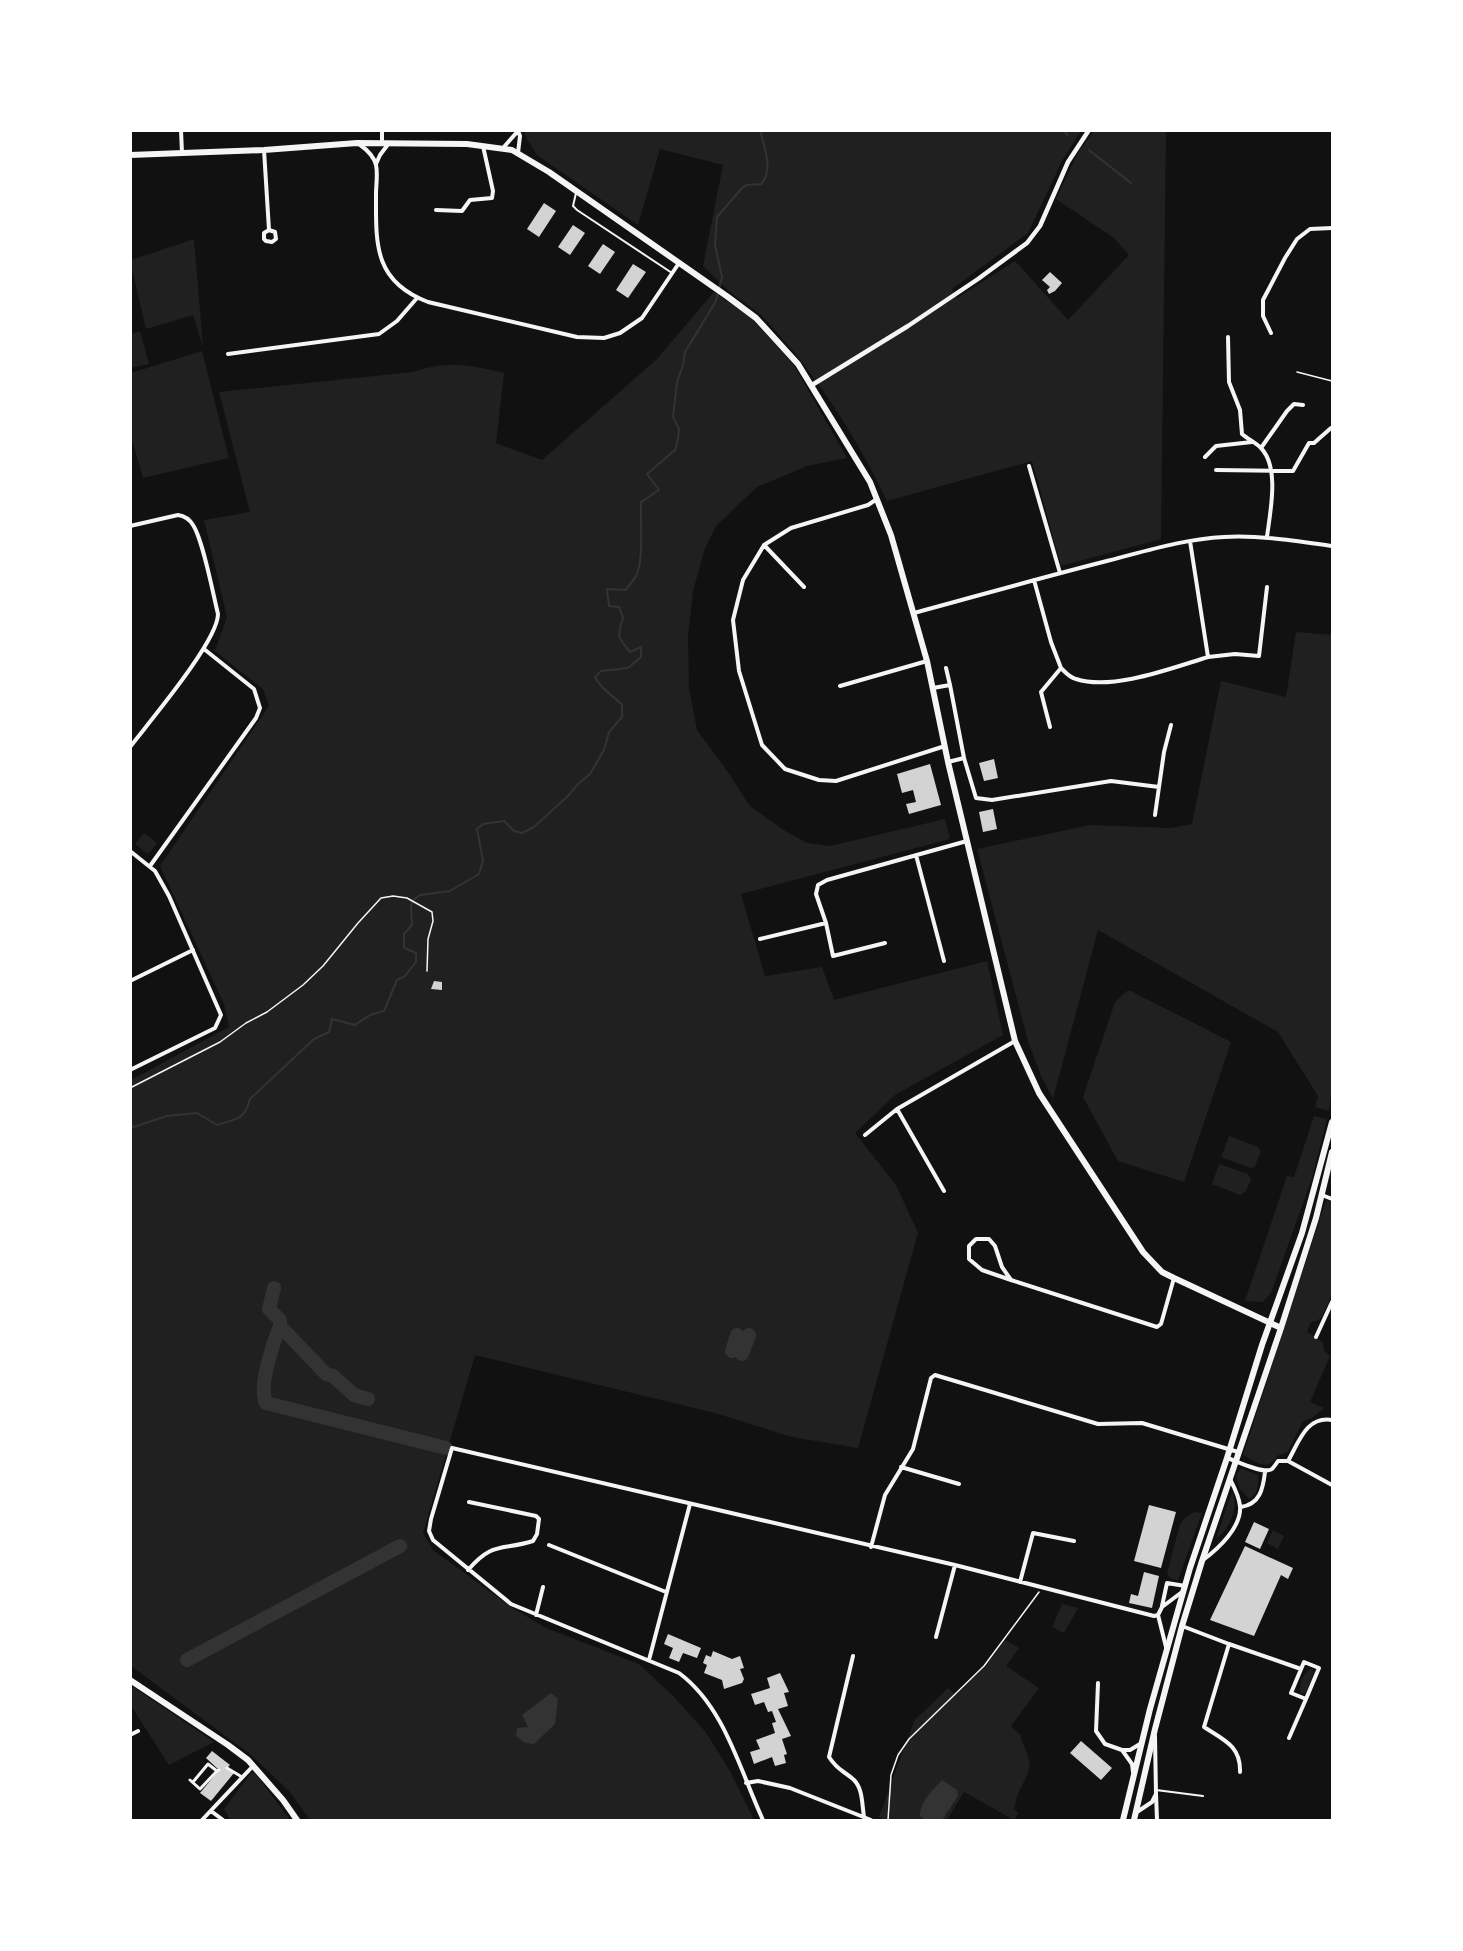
<svg xmlns="http://www.w3.org/2000/svg" width="1463" height="1951" viewBox="0 0 1463 1951" font-family="Overpass,sans-serif">
	<style>
		.green { fill: #202020 }
		.water { fill: #333 }
		.lines { fill: none; stroke-linecap: round; stroke-linejoin: round }
		.stream { stroke: #333; stroke-width: 2 }
		.river { stroke: #333; stroke-width: 14 }
		.building { fill: #d3d3d3 }
		.path { stroke: #f5f5f5; stroke-width: 1.5 }
		.service { stroke: #f5f5f5; stroke-width: 2 }
		.pedestrian { stroke: #f5f5f5; stroke-width: 3 }
		.minor { stroke: #f5f5f5; stroke-width: 4 }
		.tertiary { stroke: #f5f5f5; stroke-width: 4.5 }
		.primary { stroke: #f5f5f5; stroke-width: 6 }
	</style>
	<rect width="100%" height="100%" fill="#111"/>
	<path class="green" d="M 524,131 L 1081,131 L 1063,159 L 1028,233 L 952,289 L 957,298 L 1015,261 L 1068,320 L 1129,255 L 1114,238 L 1056,199 L 1077,154 L 1094,131 L 1166,131 L 1161,539 L 1061,566 L 1032,461 L 887,501 C 854,432 815,372 762,316 C 754,308 742,302 733,294 C 722,286 713,275 703,266 L 723,165 L 660,149 L 638,225 L 537,155 L 527,139 Z
		M 194,239 L 203,347 L 193,315 L 146,329 L 131,265 L 131,260 Z
		M 714,292 L 749,316 L 792,362 L 847,458 L 807,466 L 757,487 L 716,526 L 705,548 L 693,591 L 688,637 L 689,688 L 697,730 L 730,775 L 749,805 L 782,829 L 807,843 L 830,846 L 945,819 L 950,839 L 741,894 L 765,976 L 822,967 L 834,1000 L 987,961 L 1003,1035 L 895,1095 L 855,1133 L 896,1185 L 918,1233 L 858,1448 L 792,1437 L 715,1413 L 475,1355 L 423,1533 L 433,1550 L 511,1607 L 546,1628 L 639,1664 L 672,1695 L 705,1731 L 730,1771 L 754,1820 L 310,1820 L 289,1791 L 250,1754 L 131,1666 L 131,1080 L 229,1027 L 224,1004 L 160,866 L 269,706 L 263,689 L 215,651 L 227,617 L 204,520 L 250,512 L 219,392 L 413,372 C 450,360 468,365 504,373 L 496,443 L 542,460 L 656,360 Z
		M 140,331 L 149,364 L 131,368 L 131,334 Z
		M 202,351 L 229,458 L 143,478 L 131,436 L 131,373 Z
		M 1296,632 L 1332,635 L 1332,1089 L 1329,1111 L 1315,1107 L 1318,1096 L 1278,1032 L 1098,930 L 1053,1099 L 1041,1076 L 1028,1041 L 977,849 L 1090,825 L 1171,828 L 1192,824 L 1221,681 L 1286,697 Z
		M 144,833 L 157,843 L 149,853 L 146,853 L 135,844 Z
		M 1127,991 L 1131,991 L 1231,1042 L 1184,1182 L 1118,1161 L 1083,1097 L 1115,1002 Z
		M 1314,1116 L 1327,1119 L 1312,1178 L 1271,1293 L 1263,1302 L 1245,1301 L 1287,1176 L 1294,1177 Z
		M 1229,1136 L 1258,1147 L 1261,1152 L 1255,1166 L 1251,1168 L 1221,1157 Z
		M 1219,1164 L 1248,1174 L 1251,1180 L 1246,1191 L 1240,1195 L 1212,1184 Z
		M 1326,1200 L 1332,1202 L 1332,1294 L 1322,1317 L 1317,1321 L 1311,1322 L 1307,1332 L 1323,1342 L 1324,1351 L 1330,1356 L 1310,1402 L 1324,1408 L 1312,1418 L 1303,1421 L 1288,1452 L 1277,1456 L 1274,1461 L 1267,1465 L 1260,1464 L 1243,1455 Z
		M 1241,1468 L 1258,1475 C 1259,1483 1258,1494 1249,1499 L 1240,1489 L 1236,1476 Z
		M 1232,1491 C 1240,1507 1229,1529 1216,1539 Z
		M 1194,1512 L 1202,1513 L 1178,1580 L 1171,1579 L 1167,1573 L 1180,1524 L 1185,1518 Z
		M 1273,1530 L 1284,1536 L 1278,1549 L 1267,1543 Z
		M 1062,1604 L 1078,1608 L 1064,1633 L 1052,1627 Z
		M 1005,1640 L 1019,1648 L 1006,1666 L 1039,1688 L 1011,1726 L 1020,1735 L 1030,1762 L 1028,1773 L 1017,1796 L 1014,1809 L 1018,1813 L 1014,1820 L 964,1792 L 947,1820 L 884,1820 L 879,1817 L 914,1721 L 948,1688 L 956,1695 L 985,1667 Z
		M 1310,1669 L 1313,1670 L 1314,1673 L 1306,1693 L 1301,1694 C 1298,1686 1303,1674 1310,1669 Z
		M 130,1685 L 214,1742 L 169,1765 L 131,1706 Z
		M 251,1773 L 255,1773 L 290,1820 L 230,1820 L 224,1809 Z"/>
	<path class="water" d="M 551,1693 L 558,1699 L 555,1724 L 534,1744 L 525,1743 L 516,1736 L 517,1728 L 528,1727 L 522,1715 Z
		M 942,1780 L 957,1790 L 958,1796 L 942,1820 L 925,1820 L 920,1816 C 920,1801 933,1790 942,1780 Z"/>
	<g class="lines">
		<path class="stream" d="M 1062,130 L 1068,135
			M 1089,150 L 1131,183
			M 130,1128 L 167,1116 L 197,1113 L 217,1125 C 236,1119 245,1120 250,1099 L 314,1039 L 329,1032 L 332,1019 L 355,1025 L 370,1015 L 384,1011 L 397,980 L 405,976 L 416,962 L 416,953 L 404,948 L 404,934 L 412,925 L 411,907 L 413,900 L 420,895 L 450,891 L 479,874 L 483,861 L 477,829 L 483,824 L 504,821 L 514,831 L 522,833 L 534,827 L 569,795 L 577,785 L 590,774 L 604,750 L 609,732 L 622,717 L 622,705 C 613,695 601,690 595,677 L 601,671 L 628,668 L 641,657 L 641,647 L 630,652 C 617,637 617,636 623,618 L 619,607 L 609,606 L 607,589 L 626,590 C 629,585 634,580 637,574 C 644,554 640,524 641,502 L 659,490 L 647,474 L 675,450 L 678,439 L 679,429 L 673,417 L 677,382 L 683,365 L 685,352 L 716,301 L 722,277 L 715,245 L 717,217 L 743,187 L 747,185 L 761,184 C 774,171 764,146 760,130"/>
		<path class="river" d="M 274,1288 L 269,1309 L 280,1320 L 280,1326 L 326,1374 L 333,1376 L 354,1395 L 368,1399
			M 280,1326 C 273,1343 258,1387 266,1403 L 446,1448
			M 732,1351 L 737,1335
			M 742,1354 L 749,1335
			M 187,1660 L 400,1546"/>
	</g>
	<path class="building" d="M 544,203 L 556,211 L 539,237 L 527,229 Z
		M 573,225 L 585,233 L 570,255 L 558,247 Z
		M 603,244 L 615,252 L 600,274 L 588,266 Z
		M 633,264 L 646,272 L 628,298 L 616,290 Z
		M 1050,272 L 1062,283 L 1055,291 L 1049,294 L 1047,290 L 1050,287 L 1042,280 Z
		M 994,759 L 998,778 L 984,781 L 979,763 Z
		M 930,764 L 941,805 L 909,814 L 906,804 L 916,802 L 913,790 L 902,793 L 897,774 Z
		M 993,809 L 997,829 L 983,832 L 979,812 Z
		M 434,981 L 442,982 L 442,990 L 431,989 Z
		M 1149,1505 L 1176,1512 L 1161,1568 L 1134,1561 Z
		M 1254,1522 L 1269,1529 L 1260,1549 L 1245,1542 Z
		M 1245,1546 L 1293,1568 L 1288,1579 L 1281,1575 L 1254,1636 L 1210,1620 Z
		M 1144,1572 L 1159,1576 L 1152,1608 L 1129,1603 L 1131,1594 L 1138,1596 Z
		M 668,1634 L 701,1648 L 697,1658 L 683,1653 L 679,1662 L 669,1658 L 673,1648 L 664,1644 Z
		M 713,1651 L 732,1659 L 740,1656 L 744,1668 L 740,1669 L 744,1679 L 742,1683 L 724,1689 L 722,1680 L 704,1673 L 707,1665 L 703,1663 L 706,1655 L 711,1657 Z
		M 780,1673 L 789,1692 L 784,1693 L 788,1706 L 778,1709 L 791,1736 L 782,1739 L 787,1754 L 784,1755 L 786,1763 L 775,1766 L 772,1757 L 754,1764 L 750,1752 L 760,1749 L 756,1740 L 775,1733 L 772,1723 L 776,1722 L 772,1711 L 768,1712 L 764,1702 L 755,1705 L 751,1694 L 770,1688 L 767,1678 Z
		M 1081,1741 L 1112,1768 L 1101,1780 L 1070,1753 Z
		M 212,1751 L 230,1765 L 227,1768 L 234,1773 L 211,1801 L 200,1793 L 219,1770 L 206,1758 Z"/>
	<g class="lines">
		<path class="path" d="M 1297,372 L 1332,381
			M 130,1088 L 220,1042 L 246,1023 L 267,1012 L 303,985 L 323,966 L 358,923 L 381,898 L 393,896 L 407,898 L 432,912 L 433,921 L 428,939 L 427,971
			M 888,1820 L 891,1775 L 898,1755 L 909,1739 L 984,1666 L 1039,1592"/>
		<path class="service" d="M 576,193 L 573,206 L 577,210 L 672,273
			M 1156,1790 L 1203,1796"/>
		<path class="pedestrian" d="M 227,1768 L 242,1777
			M 190,1780 L 200,1789 L 217,1771
			M 193,1782 L 208,1764 L 217,1771 L 219,1770"/>
		<path class="minor" d="M 181,130 L 182,153
			M 518,131 L 520,136 L 518,153
			M 382,143 L 382,130
			M 359,144 C 366,149 374,156 376,165 C 378,174 376,185 376,194 C 376,243 373,281 428,302 L 577,337 L 604,338 L 620,333 L 642,318 L 679,263
			M 503,148 L 518,131
			M 264,150 L 269,230 L 275,232 L 276,239 L 272,242 L 266,241 L 264,239 L 264,233 L 269,230
			M 376,164 L 380,155 L 389,143
			M 436,210 L 462,211 L 470,200 L 492,198 L 493,191 L 483,146
			M 1271,333 L 1263,316 L 1263,300 L 1285,258 L 1297,239 L 1310,229 L 1332,228
			M 1228,337 L 1229,382 L 1240,410 L 1242,434 C 1248,439 1256,443 1261,448 C 1280,468 1270,512 1267,537
			M 228,354 L 379,334 L 397,321 L 417,298
			M 1261,448 L 1287,411 L 1294,404 L 1303,405
			M 1205,457 L 1216,446 L 1252,442
			M 1029,466 L 1060,573
			M 1216,470 L 1293,471 L 1309,443 L 1314,443 L 1331,428
			M 877,499 L 868,505 L 791,528 L 764,545 L 743,580 L 733,620 L 739,671 L 762,745 L 785,769 L 819,780 L 836,781 L 945,746
			M 130,526 L 178,515 C 185,516 190,520 193,525 C 203,540 213,594 218,614 C 218,641 150,721 130,747
			M 1190,541 L 1208,657 L 1235,654 L 1259,656 L 1267,587
			M 764,545 L 804,587
			M 1034,580 L 1051,642 L 1061,668 L 1041,692 L 1050,727
			M 130,597 L 130,602
			M 914,613 C 977,596 1040,578 1103,562 C 1143,552 1183,539 1224,537 C 1260,535 1296,541 1332,546
			M 946,668 L 950,685
			M 1061,668 C 1065,672 1070,678 1076,679 C 1112,691 1172,668 1208,657
			M 840,686 L 927,661
			M 933,688 L 950,685 L 964,758
			M 948,762 L 964,758 L 976,798 L 992,800 L 1111,781 L 1159,787
			M 1155,815 L 1164,752 L 1171,725
			M 130,851 L 155,871 L 169,896 L 221,1015 L 215,1028 L 130,1070
			M 916,855 L 944,961
			M 150,866 L 256,718 L 260,708 L 254,689 L 204,649
			M 760,939 L 826,923
			M 885,943 L 833,956 L 826,923 L 816,894 L 818,885 L 827,880 L 967,841
			M 130,981 L 193,950
			M 897,1109 L 944,1191
			M 865,1135 L 897,1109 L 1015,1041
			M 1322,1195 L 1332,1199
			M 1011,1280 L 1002,1267 L 995,1246 L 989,1239 L 976,1239 L 969,1246 L 969,1259 L 982,1270 L 1011,1280 L 1157,1327 L 1161,1324 L 1174,1278
			M 1316,1337 L 1332,1302
			M 1227,1458 C 1237,1461 1264,1475 1272,1469 C 1274,1467 1276,1464 1278,1461 L 1288,1461 C 1299,1442 1306,1416 1332,1420
			M 1288,1461 L 1332,1485
			M 901,1467 L 959,1484
			M 1241,1507 C 1260,1504 1263,1489 1265,1472
			M 549,1545 L 666,1592
			M 871,1547 L 885,1495 L 913,1449 L 931,1378 L 935,1375 L 1098,1424 L 1142,1423 L 1238,1452
			M 1203,1560 C 1218,1549 1242,1527 1240,1506 C 1239,1496 1234,1487 1230,1479
			M 468,1570 C 493,1541 501,1551 533,1541 L 537,1534 L 539,1519 L 536,1516 L 469,1502
			M 1020,1582 L 1033,1533 L 1074,1541
			M 1162,1606 L 1167,1583 L 1185,1586
			M 536,1615 L 543,1587
			M 1182,1626 L 1229,1644 L 1204,1727 C 1224,1740 1241,1746 1240,1772
			M 936,1637 L 955,1565
			M 1229,1644 L 1301,1669
			M 1166,1647 L 1158,1615 L 1162,1607 L 1182,1592
			M 853,1656 L 829,1757 C 838,1771 843,1770 854,1780 C 863,1789 862,1805 864,1817
			M 649,1660 L 690,1504
			M 1304,1662 L 1319,1668 L 1306,1699 L 1291,1693 Z
			M 1098,1683 L 1096,1731 L 1105,1744 L 1122,1750 L 1130,1750 L 1140,1744
			M 130,1735 L 138,1731
			M 1289,1738 L 1306,1699
			M 1122,1750 L 1132,1764 L 1133,1772
			M 746,1783 L 758,1781 L 790,1788 L 871,1820
			M 1156,1794 L 1157,1820
			M 211,1811 L 223,1820
			M 1137,1812 L 1152,1802 L 1156,1794 L 1155,1736
			M 202,1820 L 253,1766
			M 763,1820 C 740,1771 725,1707 679,1673 L 511,1604 L 433,1540 L 429,1531 L 431,1519 L 452,1448 L 955,1565 L 1154,1616 L 1158,1615"/>
		<path class="tertiary" d="M 812,385 L 908,326 L 978,279 L 1027,243 L 1040,226 L 1068,162 L 1089,130"/>
		<path class="primary" d="M 130,155 L 264,150 L 357,143 L 467,144 L 512,150 L 549,172 L 728,297 L 756,318 L 798,364 L 870,482 L 891,535 L 927,661 L 948,762 L 1015,1041 L 1039,1093 L 1143,1252 L 1162,1272 L 1174,1278 L 1281,1328
			M 130,1680 L 228,1745 L 248,1760 L 283,1800 L 297,1820
			M 1123,1820 L 1150,1709 L 1190,1568 L 1227,1458 L 1262,1345 L 1302,1233 L 1332,1122
			M 1134,1820 L 1155,1729 L 1182,1626 L 1202,1561 L 1281,1328 L 1316,1218 L 1332,1152"/>
	</g>
	<rect width="1463" height="1951" fill="none" stroke="#ffffff" stroke-width="264"/>
</svg>
